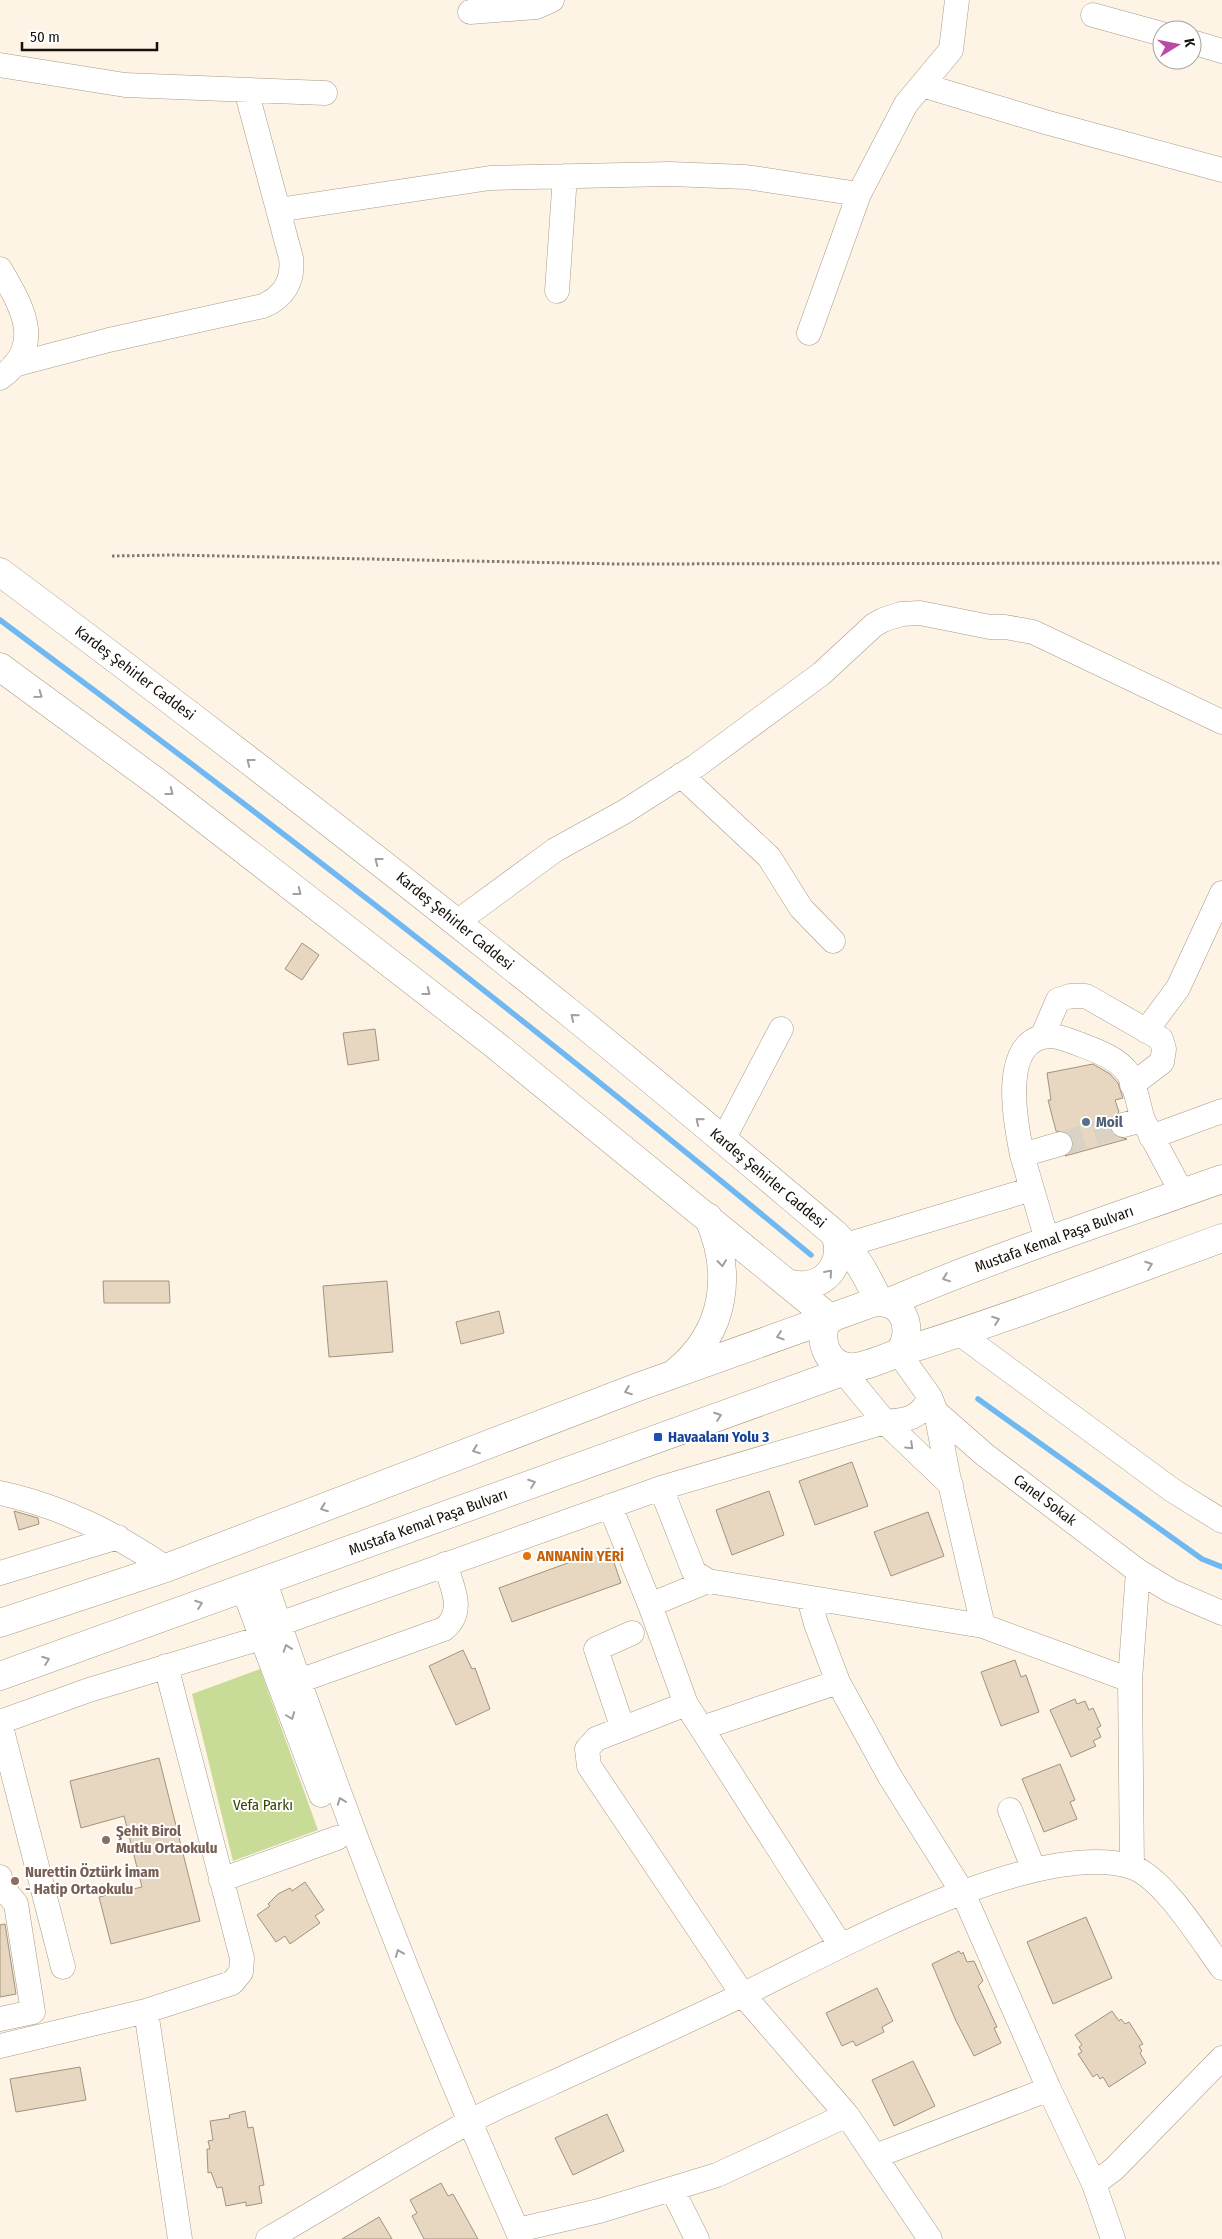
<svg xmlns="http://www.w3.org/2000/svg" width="1222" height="2239" viewBox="0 0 1222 2239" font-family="'Fira Sans Condensed',sans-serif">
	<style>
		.green { fill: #c8dc98 }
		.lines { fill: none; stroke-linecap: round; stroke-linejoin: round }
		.stream { stroke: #70b8f2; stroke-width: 5.5 }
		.building { fill: #e7d7c1; stroke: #a1937d }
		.minor-tunnel { stroke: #dad2c5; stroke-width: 24; stroke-dasharray: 24 12; stroke-linecap: butt }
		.minor-casing { stroke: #a99b85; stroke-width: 25 }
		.major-casing { stroke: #a99b85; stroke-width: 29 }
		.path { stroke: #827b70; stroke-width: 3; stroke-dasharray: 2.5 2.5; stroke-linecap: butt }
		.minor { stroke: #fff; stroke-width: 24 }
		.major { stroke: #fff; stroke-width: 28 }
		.oneway { stroke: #a2a09d }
		.service-dot { fill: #5c6f8a; stroke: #fff; stroke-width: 2 }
		.transit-dot { fill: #1a4fb4; stroke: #fff; stroke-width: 2 }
		.food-dot { fill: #e8710a; stroke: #fff; stroke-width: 2 }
		.education-dot { fill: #8d6e63; stroke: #fff; stroke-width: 2 }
		.labels { text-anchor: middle; stroke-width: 4; stroke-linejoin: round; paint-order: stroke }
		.street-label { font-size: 15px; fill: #161109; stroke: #fff }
		.service-label { font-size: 15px; font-weight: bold; fill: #4e5e75; stroke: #fff; text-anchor: start }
		.transit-label { font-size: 15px; font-weight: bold; fill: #164399; stroke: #fff; text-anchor: start }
		.food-label { font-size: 15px; font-weight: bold; fill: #c56008; stroke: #fff; text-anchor: start }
		.park-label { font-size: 15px; fill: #364404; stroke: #fff }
		.education-label { font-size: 15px; font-weight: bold; fill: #785e54; stroke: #fff; text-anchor: start }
	</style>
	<rect width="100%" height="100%" fill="#fdf4e6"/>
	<path class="green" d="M 260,1669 L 318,1830 L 233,1861 L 192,1694 Z"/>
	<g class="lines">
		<path class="stream" d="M 0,620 C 276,825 547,1036 811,1255
			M 978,1399 L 1202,1559 L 1222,1567"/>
	</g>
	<path class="building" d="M 302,943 L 319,955 L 302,980 L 285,969 Z
		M 375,1029 L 379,1060 L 348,1065 L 343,1033 Z
		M 1093,1064 L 1110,1074 L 1118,1083 L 1123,1098 L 1115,1100 L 1119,1112 L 1110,1121 L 1110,1128 L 1114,1135 L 1127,1139 L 1065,1156 L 1073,1148 L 1073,1141 L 1069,1134 L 1056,1131 L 1048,1100 L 1051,1100 L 1047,1073 Z
		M 103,1281 L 169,1281 L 170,1303 L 104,1303 Z
		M 387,1281 L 393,1352 L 329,1357 L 323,1286 Z
		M 499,1311 L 504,1333 L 461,1344 L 456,1322 Z
		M 852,1462 L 868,1506 L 815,1525 L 799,1481 Z
		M 769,1491 L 784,1535 L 732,1555 L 716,1510 Z
		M 14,1511 L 38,1518 L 39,1524 L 19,1530 Z
		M 928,1512 L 944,1556 L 891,1576 L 874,1532 Z
		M 609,1548 L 621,1583 L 512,1622 L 499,1588 Z
		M 463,1650 L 472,1669 L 475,1668 L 490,1709 L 456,1725 L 429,1666 Z
		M 1015,1660 L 1021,1677 L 1026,1675 L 1039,1712 L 1001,1726 L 981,1672 Z
		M 1075,1699 L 1077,1704 L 1085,1701 L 1089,1710 L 1093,1708 L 1101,1726 L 1097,1728 L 1101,1737 L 1093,1741 L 1096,1746 L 1071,1757 L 1050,1710 Z
		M 159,1758 L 200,1921 L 111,1944 L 99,1897 L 142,1887 L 124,1816 L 81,1828 L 70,1781 Z
		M 1060,1764 L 1075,1800 L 1070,1802 L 1077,1819 L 1044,1832 L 1022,1779 Z
		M 305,1882 L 324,1910 L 315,1916 L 320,1923 L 290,1944 L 285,1936 L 276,1942 L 257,1915 L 270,1906 L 268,1904 L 278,1894 L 290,1888 L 292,1891 Z
		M 1086,1917 L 1112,1978 L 1053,2004 L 1027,1942 Z
		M 5,1924 L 16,1994 L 0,1997 L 0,1925 Z
		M 959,1951 L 961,1954 L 963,1952 L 967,1962 L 974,1961 L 983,1981 L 978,1986 L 997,2027 L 994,2028 L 1001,2043 L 974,2056 L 956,2021 L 932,1964 Z
		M 877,1988 L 893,2021 L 882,2027 L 884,2032 L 856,2046 L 853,2041 L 842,2046 L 826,2013 Z
		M 1112,2011 L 1119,2021 L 1121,2019 L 1125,2024 L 1129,2022 L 1143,2044 L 1139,2046 L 1142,2051 L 1140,2053 L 1146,2063 L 1109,2087 L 1103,2077 L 1100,2079 L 1097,2074 L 1093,2077 L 1078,2054 L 1082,2052 L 1079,2047 L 1082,2045 L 1075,2035 Z
		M 913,2061 L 935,2106 L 894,2126 L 872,2080 Z
		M 80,2067 L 86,2100 L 16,2112 L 10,2079 Z
		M 245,2111 L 248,2128 L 253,2127 L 264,2185 L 259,2186 L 262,2203 L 246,2206 L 246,2202 L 226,2206 L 222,2187 L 217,2188 L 211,2172 L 208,2173 L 207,2149 L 210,2149 L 208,2141 L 213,2140 L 210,2121 L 230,2118 L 229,2115 Z
		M 607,2114 L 624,2151 L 573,2175 L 555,2138 Z
		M 441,2183 L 448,2196 L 453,2194 L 478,2239 L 424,2239 L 412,2216 L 417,2213 L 410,2200 Z
		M 379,2217 L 392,2239 L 342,2239 Z"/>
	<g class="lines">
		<path class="minor-tunnel" d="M 1060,1144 L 1123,1125"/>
		<g class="minor-casing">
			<path id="minor" d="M 470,12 L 536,7 L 552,0
				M 1093,15 L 1162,34
				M 1192,42 L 1222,51
				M 0,65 L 125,85 L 325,93
				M 922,85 L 1045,122 L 1222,170
				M 278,210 L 490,178 L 670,174 L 746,177 L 859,194
				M 0,269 C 22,307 46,345 0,378
				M 557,291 L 565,176
				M 809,333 L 859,194 L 906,104 L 951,50 L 957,0
				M 14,365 L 109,340 L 263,306 C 284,297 294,281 291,258 L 246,90
				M 681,775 L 769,857 L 801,908 L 833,941
				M 457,922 L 555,850 L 624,812 L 696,766 L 821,674 L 874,625 L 883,620 L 901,614 L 920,613 L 990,627 L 1005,627 L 1033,632 L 1222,722
				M 1146,1031 L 1178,988 L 1222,893
				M 1042,1037 L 1058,1000 L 1070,996 L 1086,996 L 1161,1039 L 1164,1049 L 1162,1062 L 1132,1085
				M 1123,1125 L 1143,1120 L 1182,1193
				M 1151,1137 L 1222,1111
				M 723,1140 L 781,1029
				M 1022,1155 C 1016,1125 998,1038 1050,1036 C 1060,1036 1070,1041 1079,1044 C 1095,1050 1118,1058 1128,1073 C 1135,1083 1139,1108 1143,1120
				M 1047,1240 L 1022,1155 L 1060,1144
				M 846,1245 L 1032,1189
				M 959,1333 L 1172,1490 L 1222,1521
				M 898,1352 L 930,1397 L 936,1412 L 985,1455 L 1138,1571 L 1171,1591 L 1222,1613
				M 843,1371 L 885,1422 L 951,1485
				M 936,1412 L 948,1475 L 983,1626 L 1130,1680
				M 661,1488 L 694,1572 L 708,1581 L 983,1626
				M 0,1493 C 61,1506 115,1533 166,1568
				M 610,1506 L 650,1605
				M 0,1573 L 118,1537
				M 708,1581 L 650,1605 L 686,1704 L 841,1946
				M 265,1582 C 340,1805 425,2024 521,2239
				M 243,1588 L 321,1795
				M 809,1598 L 816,1624 L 838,1682 L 889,1775 L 963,1893 L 1049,2089 L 1094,2184 L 1113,2239
				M 279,1624 L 661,1488 L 885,1422 C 907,1420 920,1419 930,1397
				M 299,1681 L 444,1629 C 466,1611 452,1587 445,1564
				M 686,1704 L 596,1739 L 587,1749 L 589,1766 L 743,1995 L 847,2115 L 930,2239
				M 0,1722 L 89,1690 L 261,1638
				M 0,1723 L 63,1967
				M 702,1728 L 838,1682
				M 623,1729 L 596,1649 L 632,1633
				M 1010,1810 L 1034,1870
				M 1132,1867 L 1130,1680 L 1138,1571
				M 0,1877 L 2,1887 L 16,1904 L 33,2012 L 0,2019
				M 221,1880 L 337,1838
				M 146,2011 L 180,2239
				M 0,2046 L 146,2011 L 232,1983 L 241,1972 L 242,1958 L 166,1666
				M 876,2156 L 1049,2089
				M 1094,2184 L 1114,2169 L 1222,2058
				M 672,2189 L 697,2239
				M 518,2230 L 599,2211 L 717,2175 L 847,2115
				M 268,2239 C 336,2200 402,2158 471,2121 C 496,2107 524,2096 550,2084 C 615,2054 680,2025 744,1994 C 833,1951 1036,1837 1132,1867 C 1163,1877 1202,1941 1222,1968"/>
		</g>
		<g class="major-casing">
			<path id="major" d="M 0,572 C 193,716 384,863 571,1014 C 660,1086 747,1160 835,1234 C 855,1253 868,1277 879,1302
				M 0,667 L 158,783 L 494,1044 L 831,1319
				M 791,1284 C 823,1291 846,1265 835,1234
				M 887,1303 C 997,1256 1110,1219 1222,1179
				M 827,1320 C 818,1339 826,1365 849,1367 C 864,1369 895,1353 910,1349 C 1015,1316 1118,1276 1222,1238
				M 677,1371 C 726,1331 733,1272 708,1217
				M 0,1623 L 166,1568 L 638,1387 L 872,1303 C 903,1297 915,1328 900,1352
				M 0,1676 L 856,1367"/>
		</g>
		<path class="path" d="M 112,556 L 172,555 L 618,564 L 1222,563"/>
		<use href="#minor" class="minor"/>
		<use href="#major" class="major"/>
	</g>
	<defs><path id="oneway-chevron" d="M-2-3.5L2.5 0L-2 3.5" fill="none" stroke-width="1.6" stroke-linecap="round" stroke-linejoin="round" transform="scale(1.25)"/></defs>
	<g class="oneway">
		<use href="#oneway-chevron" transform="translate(39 695) rotate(36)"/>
		<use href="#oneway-chevron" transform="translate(250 762) rotate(-142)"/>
		<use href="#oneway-chevron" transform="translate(170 792) rotate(38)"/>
		<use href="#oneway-chevron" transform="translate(378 861) rotate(-142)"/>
		<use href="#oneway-chevron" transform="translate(298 892) rotate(38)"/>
		<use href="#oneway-chevron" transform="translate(427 992) rotate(38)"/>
		<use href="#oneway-chevron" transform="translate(574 1017) rotate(-141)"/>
		<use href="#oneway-chevron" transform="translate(699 1121) rotate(-140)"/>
		<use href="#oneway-chevron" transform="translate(722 1263) rotate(84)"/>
		<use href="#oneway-chevron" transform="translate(1149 1265) rotate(-20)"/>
		<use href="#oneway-chevron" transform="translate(829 1273) rotate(-49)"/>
		<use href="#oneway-chevron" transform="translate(946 1278) rotate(159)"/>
		<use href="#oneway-chevron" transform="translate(996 1320) rotate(-20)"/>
		<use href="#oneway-chevron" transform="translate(780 1336) rotate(162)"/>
		<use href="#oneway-chevron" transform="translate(628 1391) rotate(159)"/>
		<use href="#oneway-chevron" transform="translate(718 1416) rotate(-20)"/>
		<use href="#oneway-chevron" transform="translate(910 1446) rotate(44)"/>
		<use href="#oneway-chevron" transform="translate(476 1450) rotate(159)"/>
		<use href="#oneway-chevron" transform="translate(532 1483) rotate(-20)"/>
		<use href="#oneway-chevron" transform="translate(324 1508) rotate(159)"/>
		<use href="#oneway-chevron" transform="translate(199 1604) rotate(-20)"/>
		<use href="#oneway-chevron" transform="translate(287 1648) rotate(-109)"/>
		<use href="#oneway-chevron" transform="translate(46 1660) rotate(-20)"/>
		<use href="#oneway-chevron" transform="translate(291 1716) rotate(69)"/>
		<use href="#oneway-chevron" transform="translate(341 1801) rotate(-110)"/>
		<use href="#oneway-chevron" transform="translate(399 1953) rotate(-112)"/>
	</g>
	<circle class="service-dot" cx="1086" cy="1122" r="5"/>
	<rect class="transit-dot" x="653" y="1432" width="10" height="10" rx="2.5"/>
	<circle class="food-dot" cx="527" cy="1556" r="5"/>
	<g class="education-dot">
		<circle cx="106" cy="1840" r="5"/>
		<circle cx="15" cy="1881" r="5"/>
	</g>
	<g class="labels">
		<g class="street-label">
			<text transform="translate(135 673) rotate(37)" y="5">Kardeş Şehirler Caddesi</text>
			<text transform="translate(455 921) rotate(39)" y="5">Kardeş Şehirler Caddesi</text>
			<text transform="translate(768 1178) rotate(40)" y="5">Kardeş Şehirler Caddesi</text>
			<text transform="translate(1054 1239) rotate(-20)" y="5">Mustafa Kemal Paşa Bulvarı</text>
			<text transform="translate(1045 1500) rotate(37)" y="5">Canel Sokak</text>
			<text transform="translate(428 1522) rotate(-20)" y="5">Mustafa Kemal Paşa Bulvarı</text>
		</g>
		<g class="service-label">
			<text x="1096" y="1127">Moil</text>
		</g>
		<g class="transit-label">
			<text x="668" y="1442">Havaalanı Yolu 3</text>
		</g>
		<g class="food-label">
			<text x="537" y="1561">ANNANİN YERİ</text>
		</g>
		<g class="park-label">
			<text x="263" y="1810">Vefa Parkı</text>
		</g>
		<g class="education-label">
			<text x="116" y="1836">Şehit Birol<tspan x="116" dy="17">Mutlu Ortaokulu</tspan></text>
			<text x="25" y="1877">Nurettin Öztürk İmam<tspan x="25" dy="17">- Hatip Ortaokulu</tspan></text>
		</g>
	</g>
	<g transform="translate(1177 45) rotate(80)"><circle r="24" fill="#ffffff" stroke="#a2a09d"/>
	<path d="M0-4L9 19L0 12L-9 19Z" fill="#bb49a5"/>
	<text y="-8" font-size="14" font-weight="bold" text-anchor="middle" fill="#161109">K</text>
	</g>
	<path d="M22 42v8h135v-8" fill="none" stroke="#161109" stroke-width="2.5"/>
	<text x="30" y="42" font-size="15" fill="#161109" stroke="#ffffff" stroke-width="4" paint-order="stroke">50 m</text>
</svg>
